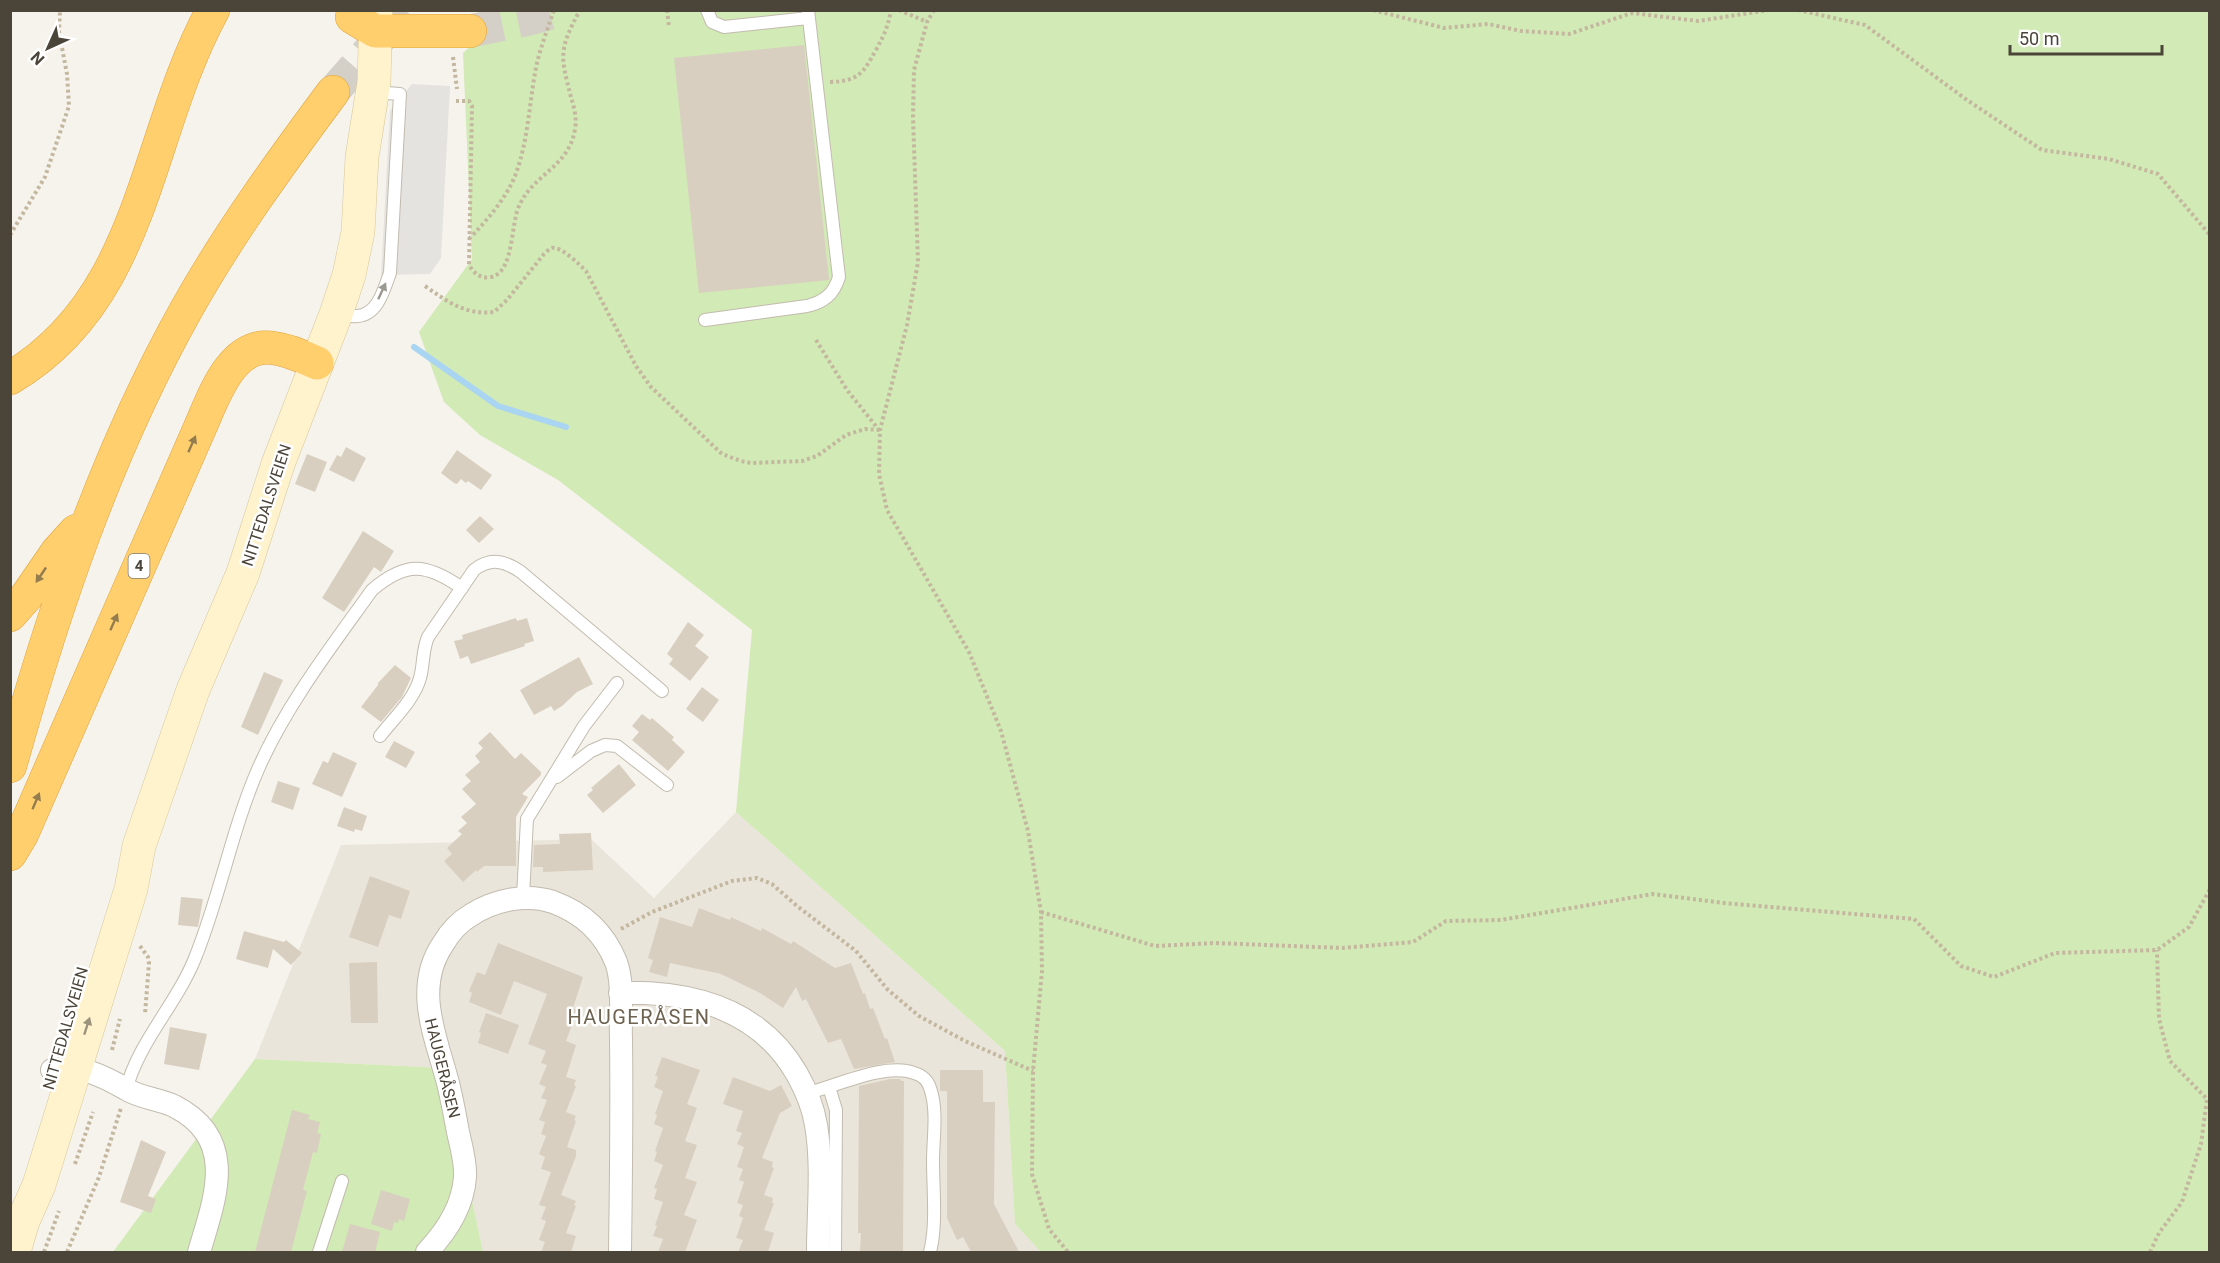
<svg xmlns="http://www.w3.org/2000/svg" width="2220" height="1263" viewBox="0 0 2220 1263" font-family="Roboto,sans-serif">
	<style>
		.residential { fill: #eae5da }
		.green { fill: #d2eab5 }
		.parking { fill: #e5e3e0 }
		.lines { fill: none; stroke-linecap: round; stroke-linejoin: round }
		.stream { stroke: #a9d4f2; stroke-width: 6 }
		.building { fill: #d8cfc1 }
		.highway-tunnel { stroke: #d4d0c8; stroke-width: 33; stroke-dasharray: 33 16; stroke-linecap: butt }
		.lane-casing { stroke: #c2bbae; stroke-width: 14 }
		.street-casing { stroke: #c2bbae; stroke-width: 24 }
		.secondary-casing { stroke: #d6c79b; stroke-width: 34 }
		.highway-casing { stroke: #e0a43c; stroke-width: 34 }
		.path { stroke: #c4b79f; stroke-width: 4; stroke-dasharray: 3 3; stroke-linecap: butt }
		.lane { stroke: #fff; stroke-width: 12 }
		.street { stroke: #fff; stroke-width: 22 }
		.secondary { stroke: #fff3cd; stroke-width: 33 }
		.highway { stroke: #ffcf6e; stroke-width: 33 }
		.oneway { fill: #9c9892 }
		.oneway2 { fill: #937c4e }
		.oneway3 { fill: #9c937c }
		.labels { text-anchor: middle; stroke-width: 5; stroke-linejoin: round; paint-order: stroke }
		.shield { fill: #fff; stroke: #817c74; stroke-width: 1.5 }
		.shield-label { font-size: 15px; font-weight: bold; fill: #4b4439 }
		.street-label { font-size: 16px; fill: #4b4439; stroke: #fff }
		.quarter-label { font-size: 20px; letter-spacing: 1.5px; fill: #6e6250; stroke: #fff }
	</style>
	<rect width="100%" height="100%" fill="#f6f3ec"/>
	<path class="residential" d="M 736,812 L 1005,1051 L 1015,1224 L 1041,1252 L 483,1252 L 444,1068 L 255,1059 L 341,845 L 591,839 L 654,898 Z"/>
	<path class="green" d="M 478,11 L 2209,11 L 2209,1252 L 1041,1252 L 1015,1224 L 1005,1051 L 736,812 L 752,630 L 558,480 L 480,435 L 444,402 L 419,332 L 472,259 L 463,53 L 480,38 Z
		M 255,1059 L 444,1068 L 483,1252 L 113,1252 Z"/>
	<path class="parking" d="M 412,84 L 450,86 L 441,258 L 430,274 L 381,275 L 390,111 Z"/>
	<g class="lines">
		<path class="stream" d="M 414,347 L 498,406 L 566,427"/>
	</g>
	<path class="building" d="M 804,45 L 829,280 L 699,293 L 674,58 Z
		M 346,447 L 366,458 L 354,482 L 329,470 L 337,455 L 341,457 Z
		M 457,450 L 492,475 L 481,490 L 468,481 L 466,483 L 461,479 L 457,484 L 454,483 L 441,473 Z
		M 307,454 L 327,462 L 315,492 L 295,484 Z
		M 480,516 L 494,529 L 479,543 L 466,530 Z
		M 363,531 L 394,551 L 381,572 L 374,567 L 344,612 L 322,598 Z
		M 516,618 L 517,621 L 527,618 L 534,641 L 524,644 L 525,646 L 471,664 L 468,656 L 460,659 L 454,641 L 463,639 L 462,635 Z
		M 688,622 L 704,635 L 695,646 L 709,657 L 690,681 L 669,664 L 673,659 L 667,654 Z
		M 579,657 L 593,684 L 577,692 L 562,706 L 554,711 L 551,706 L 534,715 L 520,690 Z
		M 395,665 L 411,678 L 402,697 L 381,722 L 361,707 L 378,685 L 378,683 Z
		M 264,672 L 283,680 L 258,735 L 241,727 Z
		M 702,687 L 719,700 L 703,722 L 686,709 Z
		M 642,714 L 650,720 L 652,718 L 674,737 L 672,740 L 685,752 L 668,771 L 632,740 L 639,732 L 632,726 Z
		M 490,732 L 515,759 L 521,753 L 541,772 L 541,775 L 522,794 L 528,797 L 516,817 L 516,866 L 484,866 L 477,872 L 476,870 L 463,882 L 444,861 L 452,854 L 447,848 L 462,834 L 458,831 L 467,823 L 461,817 L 476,804 L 462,789 L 471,781 L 465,775 L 480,762 L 475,756 L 483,748 L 478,743 Z
		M 394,741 L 415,752 L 406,768 L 385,757 Z
		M 333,752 L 357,763 L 342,797 L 312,784 L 323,761 L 328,763 Z
		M 619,764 L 636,785 L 603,813 L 587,795 L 593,790 L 591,788 Z
		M 278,781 L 300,788 L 293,810 L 271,802 Z
		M 344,807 L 367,816 L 362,831 L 355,829 L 354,832 L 337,826 Z
		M 591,833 L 593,870 L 543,872 L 543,867 L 533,867 L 534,845 L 560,844 L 559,834 Z
		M 370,876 L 410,891 L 401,919 L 389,915 L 378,947 L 349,937 Z
		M 181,897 L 203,899 L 198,927 L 178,925 Z
		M 699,908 L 730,920 L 731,917 L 761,931 L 762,928 L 791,944 L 793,941 L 835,968 L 851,963 L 863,994 L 865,993 L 870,1009 L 873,1008 L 885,1039 L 887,1038 L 895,1062 L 854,1069 L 841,1039 L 828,1043 L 806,999 L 802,1001 L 796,987 L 783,1008 L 760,993 L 721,974 L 670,963 L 667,977 L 649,972 L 653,960 L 648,958 L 660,917 L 692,927 Z
		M 244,931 L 284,942 L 286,940 L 302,953 L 291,965 L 273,949 L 268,968 L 236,959 Z
		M 498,943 L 583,977 L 573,1008 L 577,1010 L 576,1015 L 566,1041 L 576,1045 L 566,1077 L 576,1080 L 574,1085 L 576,1086 L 566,1112 L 576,1116 L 574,1120 L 576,1121 L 567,1147 L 576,1150 L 576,1156 L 561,1195 L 576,1201 L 574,1205 L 576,1206 L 566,1233 L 576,1236 L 571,1252 L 541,1252 L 545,1242 L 539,1240 L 546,1221 L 541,1219 L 546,1207 L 539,1205 L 551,1172 L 541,1169 L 545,1157 L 539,1154 L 546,1136 L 541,1134 L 545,1122 L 539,1120 L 547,1100 L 541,1098 L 546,1087 L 539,1084 L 547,1065 L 541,1063 L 546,1051 L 528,1044 L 547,994 L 514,981 L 501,1015 L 469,1002 L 472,993 L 469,991 L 477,972 L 485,975 Z
		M 377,962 L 378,1023 L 351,1023 L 349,963 Z
		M 486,1013 L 519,1025 L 508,1054 L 478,1043 L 481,1033 L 479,1032 Z
		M 170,1027 L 207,1034 L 199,1070 L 164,1064 Z
		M 662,1057 L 700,1070 L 687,1104 L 697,1108 L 685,1141 L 697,1145 L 685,1178 L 697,1182 L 684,1215 L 697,1220 L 685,1252 L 658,1252 L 663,1239 L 653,1236 L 657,1226 L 655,1225 L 663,1202 L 654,1199 L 657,1189 L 654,1188 L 663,1165 L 654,1161 L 657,1152 L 655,1151 L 663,1128 L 654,1124 L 657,1115 L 655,1114 L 663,1091 L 654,1087 L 658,1077 L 655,1076 Z
		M 940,1070 L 983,1070 L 983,1102 L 995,1102 L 994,1204 L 1019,1252 L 971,1252 L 963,1237 L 957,1240 L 947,1218 L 947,1091 L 940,1091 Z
		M 733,1077 L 770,1091 L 781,1085 L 792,1106 L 780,1113 L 762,1158 L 773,1162 L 772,1167 L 774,1168 L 764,1195 L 773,1198 L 772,1203 L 774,1203 L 764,1230 L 774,1233 L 768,1252 L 738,1252 L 743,1240 L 736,1238 L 743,1218 L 739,1216 L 743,1205 L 737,1203 L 744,1182 L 739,1180 L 743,1169 L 737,1167 L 744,1147 L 737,1144 L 742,1133 L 736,1131 L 743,1111 L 723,1104 Z
		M 890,1079 L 900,1079 L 901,1081 L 904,1081 L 903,1252 L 860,1252 L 861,1233 L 858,1233 L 859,1086 Z
		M 292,1110 L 310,1115 L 308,1119 L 320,1122 L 317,1133 L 321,1134 L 317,1153 L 313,1152 L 303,1190 L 307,1191 L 302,1210 L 291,1252 L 255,1252 Z
		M 141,1140 L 166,1152 L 148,1196 L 156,1199 L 151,1213 L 120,1202 Z
		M 381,1190 L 410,1199 L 404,1221 L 399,1219 L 398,1223 L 394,1222 L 392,1231 L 371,1224 Z
		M 350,1224 L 380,1232 L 375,1252 L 342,1252 Z"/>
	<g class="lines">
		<path class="highway-tunnel" d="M 470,31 L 525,20 L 563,10
			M 333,92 L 405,10"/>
		<g class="lane-casing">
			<path id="lane" d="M 707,10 L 712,22 L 724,27 L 808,18
				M 338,314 C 343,315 351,317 357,316 C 378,315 384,289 390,273 L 400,94 L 373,92
				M 705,320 L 807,306 C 824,302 834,294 839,277 L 808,10
				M 380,736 C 394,718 414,700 420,678 C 424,664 422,651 428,637 L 474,570 C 491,557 505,561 521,572 L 662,691
				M 557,777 L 591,751 L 605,745 L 617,746 L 667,785
				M 523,897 L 527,819 L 584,726 L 617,683
				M 829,1087 L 836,1110 L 835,1252
				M 126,1090 C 139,1040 179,1002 197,953 C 221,892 233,826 259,767 C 287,704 332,646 372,590 C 406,561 426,563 462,588
				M 808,1093 C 836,1086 886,1062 914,1073 C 922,1075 928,1081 930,1088 C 938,1110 933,1138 933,1161 C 933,1190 937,1224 930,1252
				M 319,1252 L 342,1181"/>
		</g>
		<g class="street-casing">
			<path id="street" d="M 620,993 C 691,991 759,1008 797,1074 C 806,1090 813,1106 816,1125 C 823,1166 818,1211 818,1252
				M 52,1070 C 80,1064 103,1076 126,1089 C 140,1098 159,1099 174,1106 C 239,1139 215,1198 199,1252
				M 427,1252 C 447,1231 463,1206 465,1177 C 466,1162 461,1146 458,1132 C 455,1116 452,1099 448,1083 C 436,1037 413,988 443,944 C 450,932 459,922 471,915 C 494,900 526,893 553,902 C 583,913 604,932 616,962 C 624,983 620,1017 621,1039 C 622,1110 621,1181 620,1252"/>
		</g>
		<g class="secondary-casing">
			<path id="secondary" d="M 14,1252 L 23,1221 L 39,1185 L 131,889 L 139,846 L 193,690 L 243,573 L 278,464 L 336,314 L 349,275 L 358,232 L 362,157 L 374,82 L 376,10"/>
		</g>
		<g class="highway-casing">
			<path id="highway" d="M 352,17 L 375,31 L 470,31
				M 10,378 C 146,298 144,135 213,10
				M 10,615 L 26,597 L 57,552 L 76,531
				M 10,766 C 54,608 106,453 186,310 C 229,233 281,162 333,92
				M 10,854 L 22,834 L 202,423 C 215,393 233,342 273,348 C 289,350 303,357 317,363"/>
		</g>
		<path class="path" d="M 667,10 L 669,27
			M 899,10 L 927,22
			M 934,10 L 927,22 L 914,70 L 913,117 L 918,262 L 907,325 L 880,430 L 879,474 L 887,510 L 969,652 L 1001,731 L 1028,831 L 1041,912 L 1042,971 L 1033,1071 L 1032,1174 L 1049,1229 L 1068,1252
			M 1373,10 L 1444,28 L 1488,24 L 1521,31 L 1569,34 L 1632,13 L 1698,21 L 1769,10
			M 1798,10 L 1865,25 L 1967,100 L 2042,150 L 2109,159 L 2158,174 L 2210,235
			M 453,57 L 457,89
			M 830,82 C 859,81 863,73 876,50 C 884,35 888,27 891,10
			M 456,101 L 469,101 L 472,106 L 469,265 C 474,273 480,279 491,277 C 515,272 510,222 520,204 C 535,173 569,167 575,129 C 577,118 574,107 571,97 C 560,55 559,49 580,10
			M 10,235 L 45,177 L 69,106 L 67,74 L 59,32 L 60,10
			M 469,239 C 487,220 505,200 515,176 C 529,140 529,100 537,63 C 541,46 548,28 554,10
			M 425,286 C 448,302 465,315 494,312 L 507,300 L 544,254 C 545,253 549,249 552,248 C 561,246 580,265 586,271 L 636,366 L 651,387 L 722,454 L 741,461 L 751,463 L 802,461 L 817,456 L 846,435 L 865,429 L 880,430
			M 816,340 L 847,390 L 879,430
			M 1041,912 L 1155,946 L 1215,943 L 1343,948 L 1413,942 L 1446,921 L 1501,920 L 1653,894 L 1724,903 L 1914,919 L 1961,966 L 1994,977 L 2055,953 L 2157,950 L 2189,927 L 2210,889
			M 621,929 L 652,912 L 732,881 L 757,878 L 772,884 L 797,906 L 856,951 L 888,990 L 919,1016 L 965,1041 L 1033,1071
			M 140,946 L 148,957 L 149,963 L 145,1014
			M 112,1050 L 120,1019
			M 75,1164 L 93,1112
			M 44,1252 L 59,1211
			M 67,1252 L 99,1177 L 121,1108
			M 2150,1252 L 2159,1233 L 2182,1202 L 2201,1144 L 2207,1099 L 2170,1061 L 2159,1019 L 2157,950"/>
		<use href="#lane" class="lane"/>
		<use href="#street" class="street"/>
		<use href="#secondary" class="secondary"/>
		<use href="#highway" class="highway"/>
	</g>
	<defs><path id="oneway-solid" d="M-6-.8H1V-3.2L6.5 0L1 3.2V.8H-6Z" transform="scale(1.5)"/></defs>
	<use class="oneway" href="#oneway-solid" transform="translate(382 291) rotate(-65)"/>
	<g class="oneway2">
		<use href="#oneway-solid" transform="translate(192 444) rotate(-66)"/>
		<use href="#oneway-solid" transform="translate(41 575) rotate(124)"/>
		<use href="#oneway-solid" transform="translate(114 622) rotate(-66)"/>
		<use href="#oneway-solid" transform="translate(36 801) rotate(-67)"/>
	</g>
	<use class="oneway3" href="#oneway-solid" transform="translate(87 1026) rotate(-72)"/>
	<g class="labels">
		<rect class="shield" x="128.5" y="554" width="21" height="24" rx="4.5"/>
		<g class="shield-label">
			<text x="139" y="571">4</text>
		</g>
		<g class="street-label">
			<text transform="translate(266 505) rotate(-72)" y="6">NITTEDALSVEIEN</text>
			<text transform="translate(65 1028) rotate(-74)" y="6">NITTEDALSVEIEN</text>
			<text transform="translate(443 1068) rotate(76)" y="6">HAUGERÅSEN</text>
		</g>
		<g class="quarter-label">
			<text x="639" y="1024">HAUGERÅSEN</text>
		</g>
	</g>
	<rect width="2220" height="1263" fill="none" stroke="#4b4439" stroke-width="24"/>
	<g transform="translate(48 48) rotate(225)" stroke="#ffffff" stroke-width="4.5" paint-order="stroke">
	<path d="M0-4.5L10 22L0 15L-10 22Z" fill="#4b4439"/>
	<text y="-9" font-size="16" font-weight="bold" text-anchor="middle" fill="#4b4439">N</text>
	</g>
	<path d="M2010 45v9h152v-9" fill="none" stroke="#4b4439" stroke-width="3"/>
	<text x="2019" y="45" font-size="18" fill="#4b4439" stroke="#ffffff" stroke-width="4.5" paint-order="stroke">50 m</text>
</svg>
